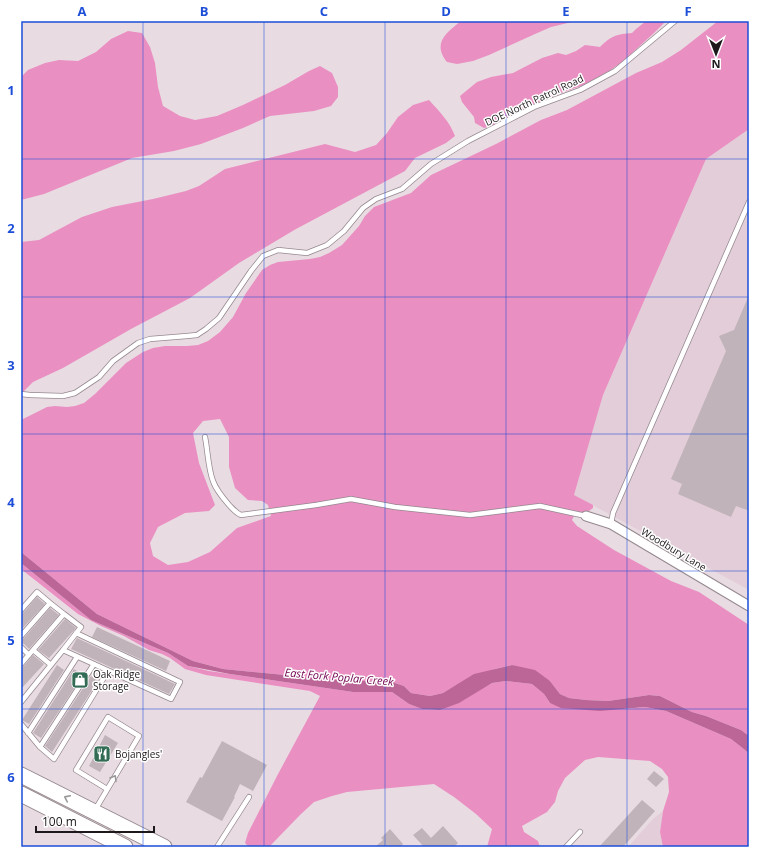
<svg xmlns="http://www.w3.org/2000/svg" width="770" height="868" viewBox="0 0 770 868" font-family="'Open Sans',sans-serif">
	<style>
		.built { fill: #e2cdd8 }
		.forest { fill: #ea8fc2; fill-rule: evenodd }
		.water { fill: #bc6698 }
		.building { fill: #c0b3b9 }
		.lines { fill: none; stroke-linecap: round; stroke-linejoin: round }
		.service-casing { stroke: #95888f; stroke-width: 6 }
		.minor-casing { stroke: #95888f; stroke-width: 11 }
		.trunk-casing { stroke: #95888f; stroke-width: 17 }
		.service { stroke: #fff; stroke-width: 4.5 }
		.minor { stroke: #fff; stroke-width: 9 }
		.trunk { stroke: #fff; stroke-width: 15 }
		.oneway { stroke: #999798 }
		.grid { fill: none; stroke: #1d4ed8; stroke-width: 1; stroke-opacity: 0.55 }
		.labels { text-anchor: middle; stroke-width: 3; stroke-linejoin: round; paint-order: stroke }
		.street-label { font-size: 10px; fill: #1d181b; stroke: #fff }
		.poi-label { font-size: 10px; fill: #1d181b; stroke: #fff; text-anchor: start }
		.water-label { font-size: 11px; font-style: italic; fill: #730352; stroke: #fff }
		.neatline { fill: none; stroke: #1d4ed8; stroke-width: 1.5 }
		.grid-label { font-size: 13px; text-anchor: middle; font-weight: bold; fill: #1d4ed8 }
	</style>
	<rect width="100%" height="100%" fill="#e9dbe2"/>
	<path class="built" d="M 749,129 L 749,590 L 574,495 L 603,395 L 706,159 Z
		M 663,811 L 660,832 L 663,847 L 628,847 L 653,819 Z"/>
	<path class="forest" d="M 461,21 L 576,21 L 551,27 L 535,34 L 489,55 L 473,61 L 457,64 L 447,62 C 432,43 446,33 461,21 Z
		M 646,21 L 666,21 L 654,33 L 622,62 L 609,71 L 584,85 L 549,97 L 526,108 L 492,126 L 484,128 L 475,123 L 474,117 L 462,102 L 460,96 L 477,82 L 491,77 L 513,73 L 542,58 L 558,53 L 566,55 L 576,51 L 585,45 L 600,47 C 611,36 617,34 632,33 L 636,29 Z
		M 718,21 L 749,21 L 749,129 L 706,159 L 603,395 L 574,495 L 593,505 L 593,508 C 587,513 583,513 576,512 L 572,520 L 577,526 L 614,550 L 671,581 L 699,592 L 749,625 L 749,736 L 741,730 L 706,716 L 692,712 L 660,696 L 649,695 L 608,701 L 586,700 L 569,698 L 560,694 L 550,681 L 512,665 L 495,669 L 457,685 L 443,693 L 430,696 L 411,693 L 404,686 L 389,681 L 347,681 L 223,669 L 193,661 L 97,614 L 21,552 L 21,420 L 47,407 L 55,406 L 67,407 L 75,406 L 84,403 L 95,394 L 126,363 L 143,352 L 153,348 L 165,346 L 187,346 L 198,345 L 208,341 L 220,332 L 233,317 L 246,293 L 262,270 L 270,265 L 278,262 L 310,259 L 320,257 L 329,253 L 342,245 L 359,226 L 365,216 L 374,207 L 411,193 L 431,175 L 496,144 L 541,120 L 567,110 L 636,73 L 662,62 L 681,50 ZM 220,419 L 229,437 L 229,467 L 235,488 L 248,500 L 262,501 L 268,505 L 271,516 L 237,528 L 210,552 L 188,562 L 168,565 L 153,556 L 150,543 L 158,527 L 185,513 L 209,511 L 215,505 L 199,463 L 193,433 L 203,421 Z
		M 128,31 L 142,33 L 150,47 L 155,63 L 158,87 L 163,106 L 180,116 L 195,120 L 217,116 L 243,105 L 285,85 L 309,71 L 320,66 L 332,73 L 338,87 L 338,97 L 331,106 L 314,111 L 270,116 L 243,128 L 201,144 L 174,151 L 132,158 L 44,194 L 21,200 L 21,77 L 28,70 L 45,63 L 59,60 L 78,61 L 96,52 L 111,39 Z
		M 429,100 C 439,111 450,122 455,136 L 446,143 L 415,158 L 405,171 L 296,229 L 239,263 L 190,298 L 131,329 L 63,368 L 33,382 L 21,394 L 21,242 L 39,240 L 82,217 L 112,207 L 153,199 L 186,191 L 199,186 L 225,169 L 325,144 L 355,152 L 376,145 L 387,133 L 398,117 L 413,105 Z
		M 21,563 L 91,620 L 100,624 L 168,653 L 188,666 L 209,671 L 353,692 L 392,692 L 409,704 L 422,709 L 440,710 L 477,691 L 492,683 L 506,681 L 532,684 L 544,694 L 550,703 L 627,709 L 645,707 L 666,711 L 731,739 L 745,750 L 749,754 L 749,847 L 663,847 L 660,832 L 663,811 L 669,792 L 668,777 L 662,769 L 650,761 L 598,757 L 585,760 L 565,778 L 558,791 L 555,802 L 547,812 L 522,826 L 524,832 L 538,841 L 540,847 L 487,847 L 492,829 L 476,814 L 454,797 L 434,784 L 347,792 L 332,796 L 314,802 L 300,815 L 269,847 L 249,847 L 245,843 L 248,833 L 277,776 L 320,696 L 310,691 L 206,675 L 185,669 L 170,658 L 162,654 L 149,650 L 124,636 L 101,626 L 78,614 L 21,569 Z"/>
	<path class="water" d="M 21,552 L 97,614 L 193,661 L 223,669 L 347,681 L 389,681 L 404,686 L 411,693 L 430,696 L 443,693 L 474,674 L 512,665 L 535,670 L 550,681 L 560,694 L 569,698 L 586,700 L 608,701 L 649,695 L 660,696 L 692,712 L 706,716 L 741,730 L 749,736 L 749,754 L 745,750 L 731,739 L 666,711 L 645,707 L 600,711 L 561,708 L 550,703 L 544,694 L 532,684 L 506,681 L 492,683 L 459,703 L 440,710 L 422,709 L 409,704 L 392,692 L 353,692 L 230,674 L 188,666 L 168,653 L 100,624 L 91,620 L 21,563 Z"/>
	<path class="building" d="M 749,295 L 749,507 L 747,510 L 736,506 L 731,517 L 678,494 L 682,484 L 671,479 L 726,351 L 719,336 L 734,330 Z
		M 37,597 L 45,604 L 21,630 L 21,614 L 24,612 Z
		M 50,608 L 59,615 L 29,649 L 24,644 L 21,643 L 21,640 L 24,638 Z
		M 65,619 L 76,628 L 49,658 L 38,650 Z
		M 97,627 L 170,661 L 166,671 L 92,637 Z
		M 77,638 L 175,684 L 169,694 L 71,649 Z
		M 33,655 L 44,664 L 21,689 L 21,668 L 24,666 Z
		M 57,665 L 64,670 L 29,724 L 22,720 Z
		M 74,669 L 83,675 L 41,738 L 33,733 Z
		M 91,676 L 98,681 L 52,752 L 45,746 Z
		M 105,735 L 118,743 L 100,772 L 89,766 Z
		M 222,741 L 267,765 L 253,791 L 240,784 L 234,797 L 235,797 L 222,821 L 186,802 L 200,777 L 202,778 Z
		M 654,771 L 664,779 L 656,787 L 647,779 Z
		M 642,800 L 655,811 L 623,847 L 599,847 Z
		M 443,826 L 458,843 L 454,847 L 424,847 L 413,835 L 422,828 L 431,838 Z
		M 390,829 L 403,844 L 400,847 L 375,847 L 383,840 L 381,838 Z"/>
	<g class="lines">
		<g class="service-casing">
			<path id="service" d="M 21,394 L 30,395 L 63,396 L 75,393 L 99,377 L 113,361 L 138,343 L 150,339 L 187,336 L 197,335 L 206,329 L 219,318 L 251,271 L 263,256 L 278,250 L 307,253 L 327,245 L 344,231 L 363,208 L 376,199 L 402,189 L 431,164 L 468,141 L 534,107 L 580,90 L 615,71 L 675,21
				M 205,437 C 208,452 208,468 213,481 C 216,490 223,498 229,505 C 233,509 236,513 241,515 L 316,505 L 351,499 L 395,507 L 470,515 L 540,506 L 586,516
				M 611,524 L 613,513 L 749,202
				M 21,610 L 37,592 L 50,603
				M 21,636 L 50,603 L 64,614
				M 21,647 L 29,655
				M 33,650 L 64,614 L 81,627 L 63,650
				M 21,664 L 33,650 L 51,665
				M 21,702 L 63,650 L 171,699 L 180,682 L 76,633
				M 21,724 L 40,747 L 54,759 L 108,671
				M 28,733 L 77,657
				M 40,747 L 94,664
				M 95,810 L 139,736 L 108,717 L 76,770 L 107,789
				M 217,847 L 249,797
				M 566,847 L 580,832"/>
		</g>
		<g class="minor-casing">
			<path id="minor" d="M 586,516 L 611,524 L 749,606"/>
		</g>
		<g class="trunk-casing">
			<path id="trunk" d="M 21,775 L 164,847
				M 21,794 L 125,847"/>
		</g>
		<use href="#service" class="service"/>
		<use href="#minor" class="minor"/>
		<use href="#trunk" class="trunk"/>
	</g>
	<defs><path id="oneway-chevron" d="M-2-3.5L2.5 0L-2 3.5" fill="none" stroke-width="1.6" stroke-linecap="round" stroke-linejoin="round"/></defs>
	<g class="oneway">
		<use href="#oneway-chevron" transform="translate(114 778) rotate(-59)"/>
		<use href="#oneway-chevron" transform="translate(67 798) rotate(-154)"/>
	</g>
	<path class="grid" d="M 143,21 L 143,847M 264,21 L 264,847M 385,21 L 385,847M 506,21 L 506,847M 627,21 L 627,847M 21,159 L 749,159M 21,297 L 749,297M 21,434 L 749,434M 21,571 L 749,571M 21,709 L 749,709"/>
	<defs>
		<g id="shop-square" transform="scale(0.9)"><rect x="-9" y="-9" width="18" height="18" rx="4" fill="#326c55" stroke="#fff"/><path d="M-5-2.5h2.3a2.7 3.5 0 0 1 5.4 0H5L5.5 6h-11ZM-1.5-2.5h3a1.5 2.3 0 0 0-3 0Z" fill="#fff"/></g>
		<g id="restaurant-square" transform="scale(0.9)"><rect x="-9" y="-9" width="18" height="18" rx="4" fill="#326c55" stroke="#fff"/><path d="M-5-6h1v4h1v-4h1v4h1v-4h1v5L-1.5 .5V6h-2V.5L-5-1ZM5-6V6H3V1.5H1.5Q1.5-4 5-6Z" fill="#fff"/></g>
	</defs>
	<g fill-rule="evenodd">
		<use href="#shop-square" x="80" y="680"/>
		<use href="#restaurant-square" x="102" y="754"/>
	</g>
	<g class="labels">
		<g class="street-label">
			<text transform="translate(534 100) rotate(-25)" y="4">DOE North Patrol Road</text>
			<text transform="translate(674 549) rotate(31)" y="4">Woodbury Lane</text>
		</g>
		<g class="poi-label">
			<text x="93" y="678">Oak Ridge<tspan x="93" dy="12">Storage</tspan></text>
			<text x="115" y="758">Bojangles'</text>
		</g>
		<g class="water-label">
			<text transform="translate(339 677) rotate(5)" y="4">East Fork Poplar Creek</text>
		</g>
	</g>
	<rect width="770" height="868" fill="none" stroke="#ffffff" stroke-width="44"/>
	<g transform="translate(716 54) rotate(180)" stroke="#ffffff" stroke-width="3" paint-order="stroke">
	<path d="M0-3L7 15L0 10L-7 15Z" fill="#1d181b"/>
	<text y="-6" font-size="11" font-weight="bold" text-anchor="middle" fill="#1d181b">N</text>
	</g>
	<path d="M36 826v6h118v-6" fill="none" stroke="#1d181b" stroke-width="2"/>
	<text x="42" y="826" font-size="12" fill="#1d181b" stroke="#ffffff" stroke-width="3" paint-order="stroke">100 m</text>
	<rect x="22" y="22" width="726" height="824" class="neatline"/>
	<g class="grid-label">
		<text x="82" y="16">A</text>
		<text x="204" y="16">B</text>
		<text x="324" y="16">C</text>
		<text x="446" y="16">D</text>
		<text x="566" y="16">E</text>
		<text x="688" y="16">F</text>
		<text x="11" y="95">1</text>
		<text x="11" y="233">2</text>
		<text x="11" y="370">3</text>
		<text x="11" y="507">4</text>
		<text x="11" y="645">5</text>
		<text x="11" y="782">6</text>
	</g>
</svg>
